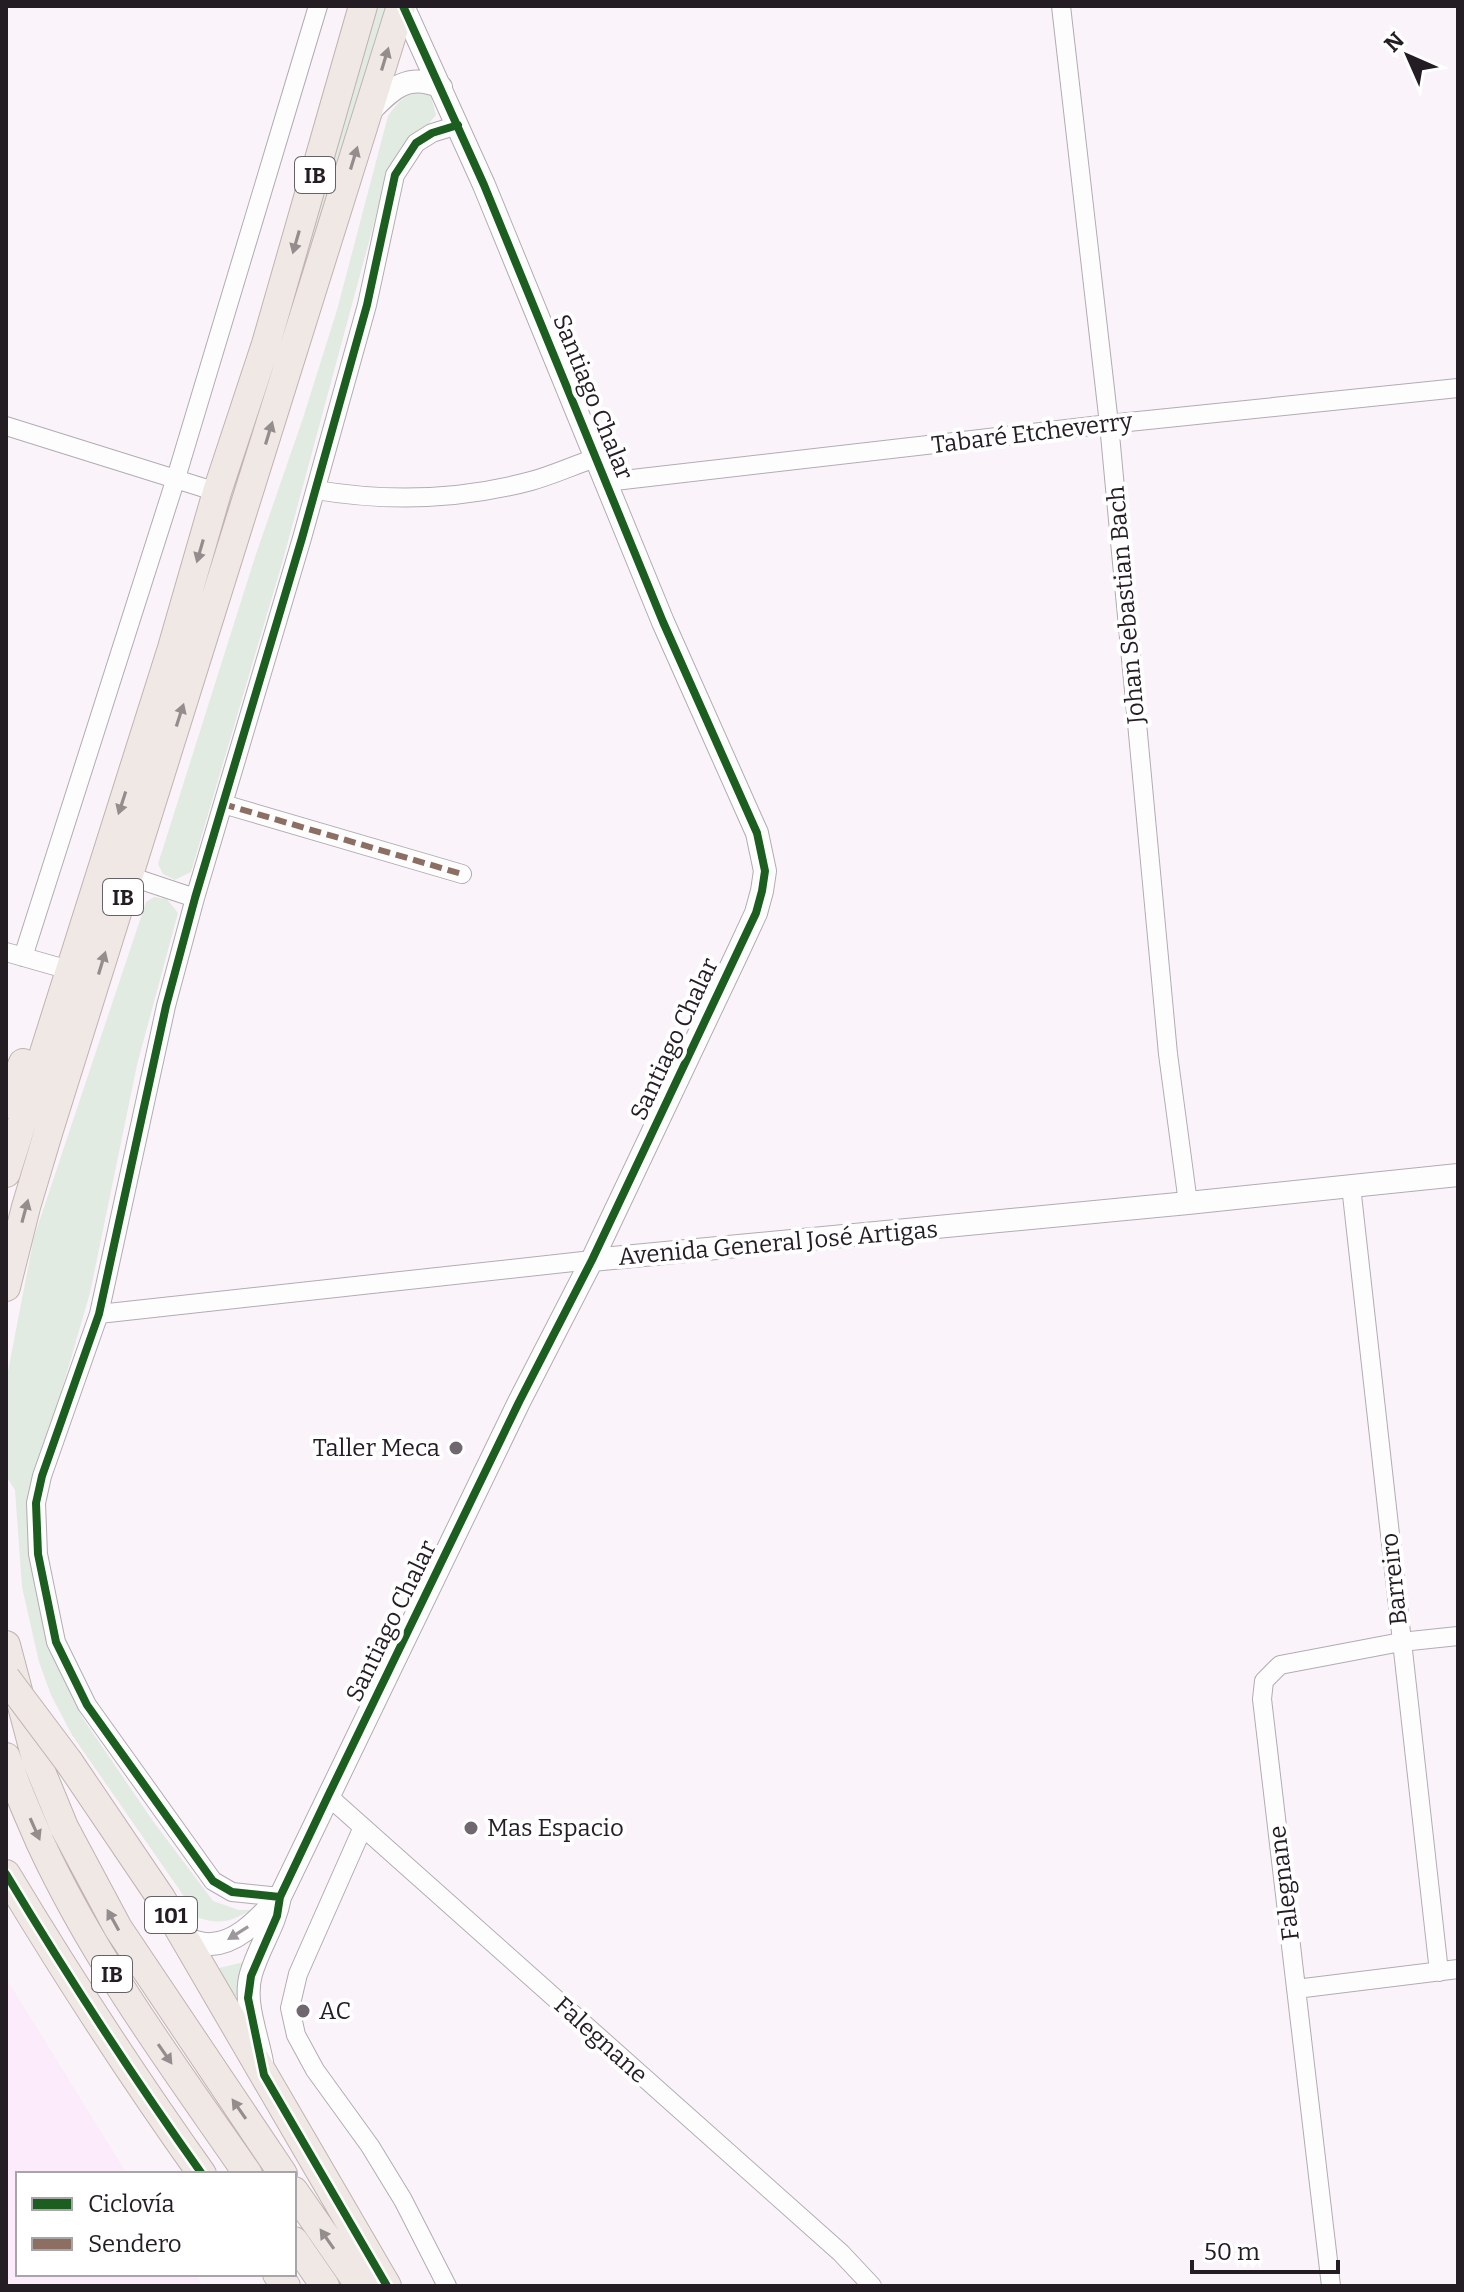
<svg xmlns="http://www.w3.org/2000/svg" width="1464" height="2292" viewBox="0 0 1464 2292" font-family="Bitter,serif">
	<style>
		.built { fill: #fcebfb }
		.green { fill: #e1ebe2 }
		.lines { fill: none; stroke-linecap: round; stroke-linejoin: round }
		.minor-casing { stroke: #b2acb2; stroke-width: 20 }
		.tertiary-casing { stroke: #b2acb2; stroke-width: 24 }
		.trunk-casing { stroke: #c0b3b1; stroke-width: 30 }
		.minor { stroke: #fefdfe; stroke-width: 18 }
		.tertiary { stroke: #fefdfe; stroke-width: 22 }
		.trunk { stroke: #f0e8e4; stroke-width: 28 }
		.trunk-bridge-casing { stroke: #c0b3b1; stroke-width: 30; stroke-linecap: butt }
		.trunk-bridge { stroke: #f0e8e4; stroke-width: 28 }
		.quiet { stroke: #8d6e63; stroke-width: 6; stroke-dasharray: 12 6; stroke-linecap: butt }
		.cycleway-casing { stroke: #fff; stroke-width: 13 }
		.cycleway { stroke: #1b5e20; stroke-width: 8 }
		.oneway { fill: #948d8e }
		.oneway2 { fill: #9c989c }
		.poi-dot { fill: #6f686f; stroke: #fff; stroke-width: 3 }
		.labels { text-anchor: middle; stroke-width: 8; stroke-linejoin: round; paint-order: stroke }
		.shield { fill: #fff; stroke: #666166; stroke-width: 2 }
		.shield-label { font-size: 22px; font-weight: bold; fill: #241d24 }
		.street-label { font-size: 24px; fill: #241d24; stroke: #fff }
		.poi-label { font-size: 24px; fill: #241d24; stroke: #fff; text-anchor: start }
	</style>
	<rect width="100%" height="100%" fill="#faf4fa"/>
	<path class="built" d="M 6,1978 L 127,2174 L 18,2174 L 18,2274 L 195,2274 L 203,2286 L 6,2286 Z"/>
	<path class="green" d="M 375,6 L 387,6 L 322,222 L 37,1113 L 316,222 Z
		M 416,93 L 430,93 L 436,115 L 425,128 L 408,138 L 394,159 L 384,186 L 283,560 L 191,872 L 175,880 L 163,874 L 158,864 L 255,557 L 303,418 L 337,310 L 388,116 C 396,105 402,96 416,93 Z
		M 154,897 L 167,899 L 178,913 L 137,1065 L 90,1293 L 33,1489 L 31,1532 L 35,1587 L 52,1649 L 82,1717 L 153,1821 L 213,1901 L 239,1910 L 251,1910 C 232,1921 221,1925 199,1918 L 72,1735 L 51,1695 L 39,1662 L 22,1587 L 15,1490 L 6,1476 L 6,1405 L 8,1371 L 34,1237 L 146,902 Z
		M 244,1962 L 246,1966 L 237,1996 L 234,1996 L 219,1968 Z"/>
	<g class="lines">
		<g class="minor-casing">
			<path id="minor" d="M 1061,6 L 1109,424 L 1168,1054 L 1188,1203
				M 6,426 L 217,492
				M 606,482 L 1109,424 L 1458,388
				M 316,490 C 388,502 460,500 531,481 C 553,475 574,465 596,458
				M 223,804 L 462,874
				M 129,876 L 195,898
				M 6,952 L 69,970
				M 23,957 L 176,478 L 318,6
				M 1351,1186 L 1439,1972
				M 99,1314 L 592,1260
				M 328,1796 L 841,2253 L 872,2286
				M 363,1827 L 298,1974 L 290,2008 L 296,2035 L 315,2070 L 370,2146 L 403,2200 L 447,2286
				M 280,1897 L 232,1892 L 213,1881 L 87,1705 L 56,1642 L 38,1554 L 36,1503 L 42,1476 L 99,1314 L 166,1006 L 195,898 L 302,538 L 367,305 L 395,175 L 416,143 L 432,133 L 458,125
				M 1296,1989 L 1458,1969
				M 1331,2286 L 1262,1699 L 1264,1681 L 1280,1665 L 1401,1642 L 1458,1636"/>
		</g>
		<g class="tertiary-casing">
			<path id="tertiary" d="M 369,112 C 392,89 407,72 441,87
				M 592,1260 L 1188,1203 L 1458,1175
				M 186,1940 C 194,1941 203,1945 211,1944 C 239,1943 261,1916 279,1898
				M 262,2062 C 257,2034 243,2002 251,1974 C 259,1946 275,1926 280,1897 L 519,1402 L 592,1260 L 737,954 L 756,913 L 762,891 L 765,871 L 757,833 L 663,622 L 484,185 L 403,6"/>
		</g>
		<g class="trunk-casing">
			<path id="trunk" d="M 6,1104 L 23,1063
				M 6,1173 L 172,648 L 217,492 L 266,344 L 363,6
				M 6,1287 L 26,1207 L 49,1130 L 401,6
				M 6,1645 L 36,1759 L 64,1827 L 118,1928 L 283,2174
				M 6,1757 C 15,1786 28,1814 40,1842 C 95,1961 174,2067 248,2174
				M 69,1762 L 161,1898 L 387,2286
				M 6,1874 C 68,1977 133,2077 202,2174
				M 294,2191 L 360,2286
				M 294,2241 L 325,2286
				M 277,2274 L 286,2286"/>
		</g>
		<use href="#minor" class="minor"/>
		<use href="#tertiary" class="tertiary"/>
		<use href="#trunk" class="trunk"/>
		<g class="trunk-bridge-casing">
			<path id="trunk-bridge" d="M 6,1678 L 69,1762"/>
		</g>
		<use href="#trunk-bridge" class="trunk-bridge"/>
		<path class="quiet" d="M 223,804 L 462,874"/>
		<g class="cycleway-casing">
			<path id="cycleway" d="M 6,1874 C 68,1977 133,2077 202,2174
				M 280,1897 L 232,1892 L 213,1881 L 87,1705 L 56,1642 L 38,1554 L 36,1503 L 42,1476 L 99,1314 L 166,1006 L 195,898 L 302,538 L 367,305 L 395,175 L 416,143 L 432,133 L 458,125
				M 387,2286 L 264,2075 L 248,1998 L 251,1976 L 277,1916 L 280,1897 L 328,1796 L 519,1402 L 592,1260 L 756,913 L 762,891 L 765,871 L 757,833 L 663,622 L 484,185 L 403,6"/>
		</g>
		<use href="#cycleway" class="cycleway"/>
	</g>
	<defs><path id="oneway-solid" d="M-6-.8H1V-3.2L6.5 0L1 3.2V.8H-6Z" transform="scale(2)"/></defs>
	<g class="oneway">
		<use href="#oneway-solid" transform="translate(385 59) rotate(-73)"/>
		<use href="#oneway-solid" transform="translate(354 158) rotate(-73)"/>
		<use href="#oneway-solid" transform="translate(296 242) rotate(106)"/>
		<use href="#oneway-solid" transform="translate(269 433) rotate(-73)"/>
		<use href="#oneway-solid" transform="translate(200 551) rotate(106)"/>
		<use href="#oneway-solid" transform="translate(180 715) rotate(-72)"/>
		<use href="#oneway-solid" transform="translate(122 803) rotate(108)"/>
		<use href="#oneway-solid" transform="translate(102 963) rotate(-73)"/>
		<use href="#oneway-solid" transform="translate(25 1211) rotate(-75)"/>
		<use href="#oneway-solid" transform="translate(35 1829) rotate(66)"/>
		<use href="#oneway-solid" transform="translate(113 1920) rotate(-119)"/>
		<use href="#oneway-solid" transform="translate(165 2054) rotate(55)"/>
		<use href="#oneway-solid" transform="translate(239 2109) rotate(-125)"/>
		<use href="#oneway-solid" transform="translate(327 2239) rotate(-125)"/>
	</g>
	<use class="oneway2" href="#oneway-solid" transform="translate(238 1933) rotate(148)"/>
	<g class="poi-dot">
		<circle cx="456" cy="1448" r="8"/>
		<circle cx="471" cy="1828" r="8"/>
		<circle cx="303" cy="2011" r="8"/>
	</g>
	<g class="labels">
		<g class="shield">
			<rect x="295" y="157" width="40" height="36" rx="6"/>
			<rect x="103" y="879" width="40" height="36" rx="6"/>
			<rect x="145" y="1897" width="52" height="36" rx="6"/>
			<rect x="92" y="1956" width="40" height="36" rx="6"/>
		</g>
		<g class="shield-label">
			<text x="315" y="183">IB</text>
			<text x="123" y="905">IB</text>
			<text x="171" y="1923">101</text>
			<text x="112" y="1982">IB</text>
		</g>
		<g class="street-label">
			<text transform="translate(593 397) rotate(68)" y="8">Santiago Chalar</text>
			<text transform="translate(1032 433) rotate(-7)" y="8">Tabaré Etcheverry</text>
			<text transform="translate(1126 605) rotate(-95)" y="8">Johan Sebastian Bach</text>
			<text transform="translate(674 1039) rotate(-65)" y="8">Santiago Chalar</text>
			<text transform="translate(778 1243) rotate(-5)" y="8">Avenida General José Artigas</text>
			<text transform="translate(1394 1579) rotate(-96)" y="8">Barreiro</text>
			<text transform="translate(391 1621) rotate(-64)" y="8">Santiago Chalar</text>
			<text transform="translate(1284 1883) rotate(-97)" y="8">Falegnane</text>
			<text transform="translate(601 2040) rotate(42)" y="8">Falegnane</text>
		</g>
		<g class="poi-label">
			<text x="440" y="1456" text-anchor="end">Taller Meca</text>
			<text x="487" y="1836">Mas Espacio</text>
			<text x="319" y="2019">AC</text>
		</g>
	</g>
	<rect width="1464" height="2292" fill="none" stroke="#241d24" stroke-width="16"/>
	<rect x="16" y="2172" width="280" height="104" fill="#ffffff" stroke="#a7a5a7" stroke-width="2"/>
	<rect x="32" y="2198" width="40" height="12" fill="#1b5e20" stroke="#a7a5a7" stroke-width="2"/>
	<text x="88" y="2212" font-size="24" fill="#241d24">Ciclovía</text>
	<rect x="32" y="2238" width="40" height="12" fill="#8d6e63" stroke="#a7a5a7" stroke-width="2"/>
	<text x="88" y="2252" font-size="24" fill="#241d24">Sendero</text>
	<g transform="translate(1408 56) rotate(315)" stroke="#ffffff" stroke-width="6" paint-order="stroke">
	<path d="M0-6L14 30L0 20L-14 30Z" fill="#241d24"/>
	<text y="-12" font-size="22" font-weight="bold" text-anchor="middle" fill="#241d24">N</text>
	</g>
	<path d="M1192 2260v12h146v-12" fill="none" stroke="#241d24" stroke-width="4"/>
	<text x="1204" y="2260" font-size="24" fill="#241d24" stroke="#ffffff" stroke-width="6" paint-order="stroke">50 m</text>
</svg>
